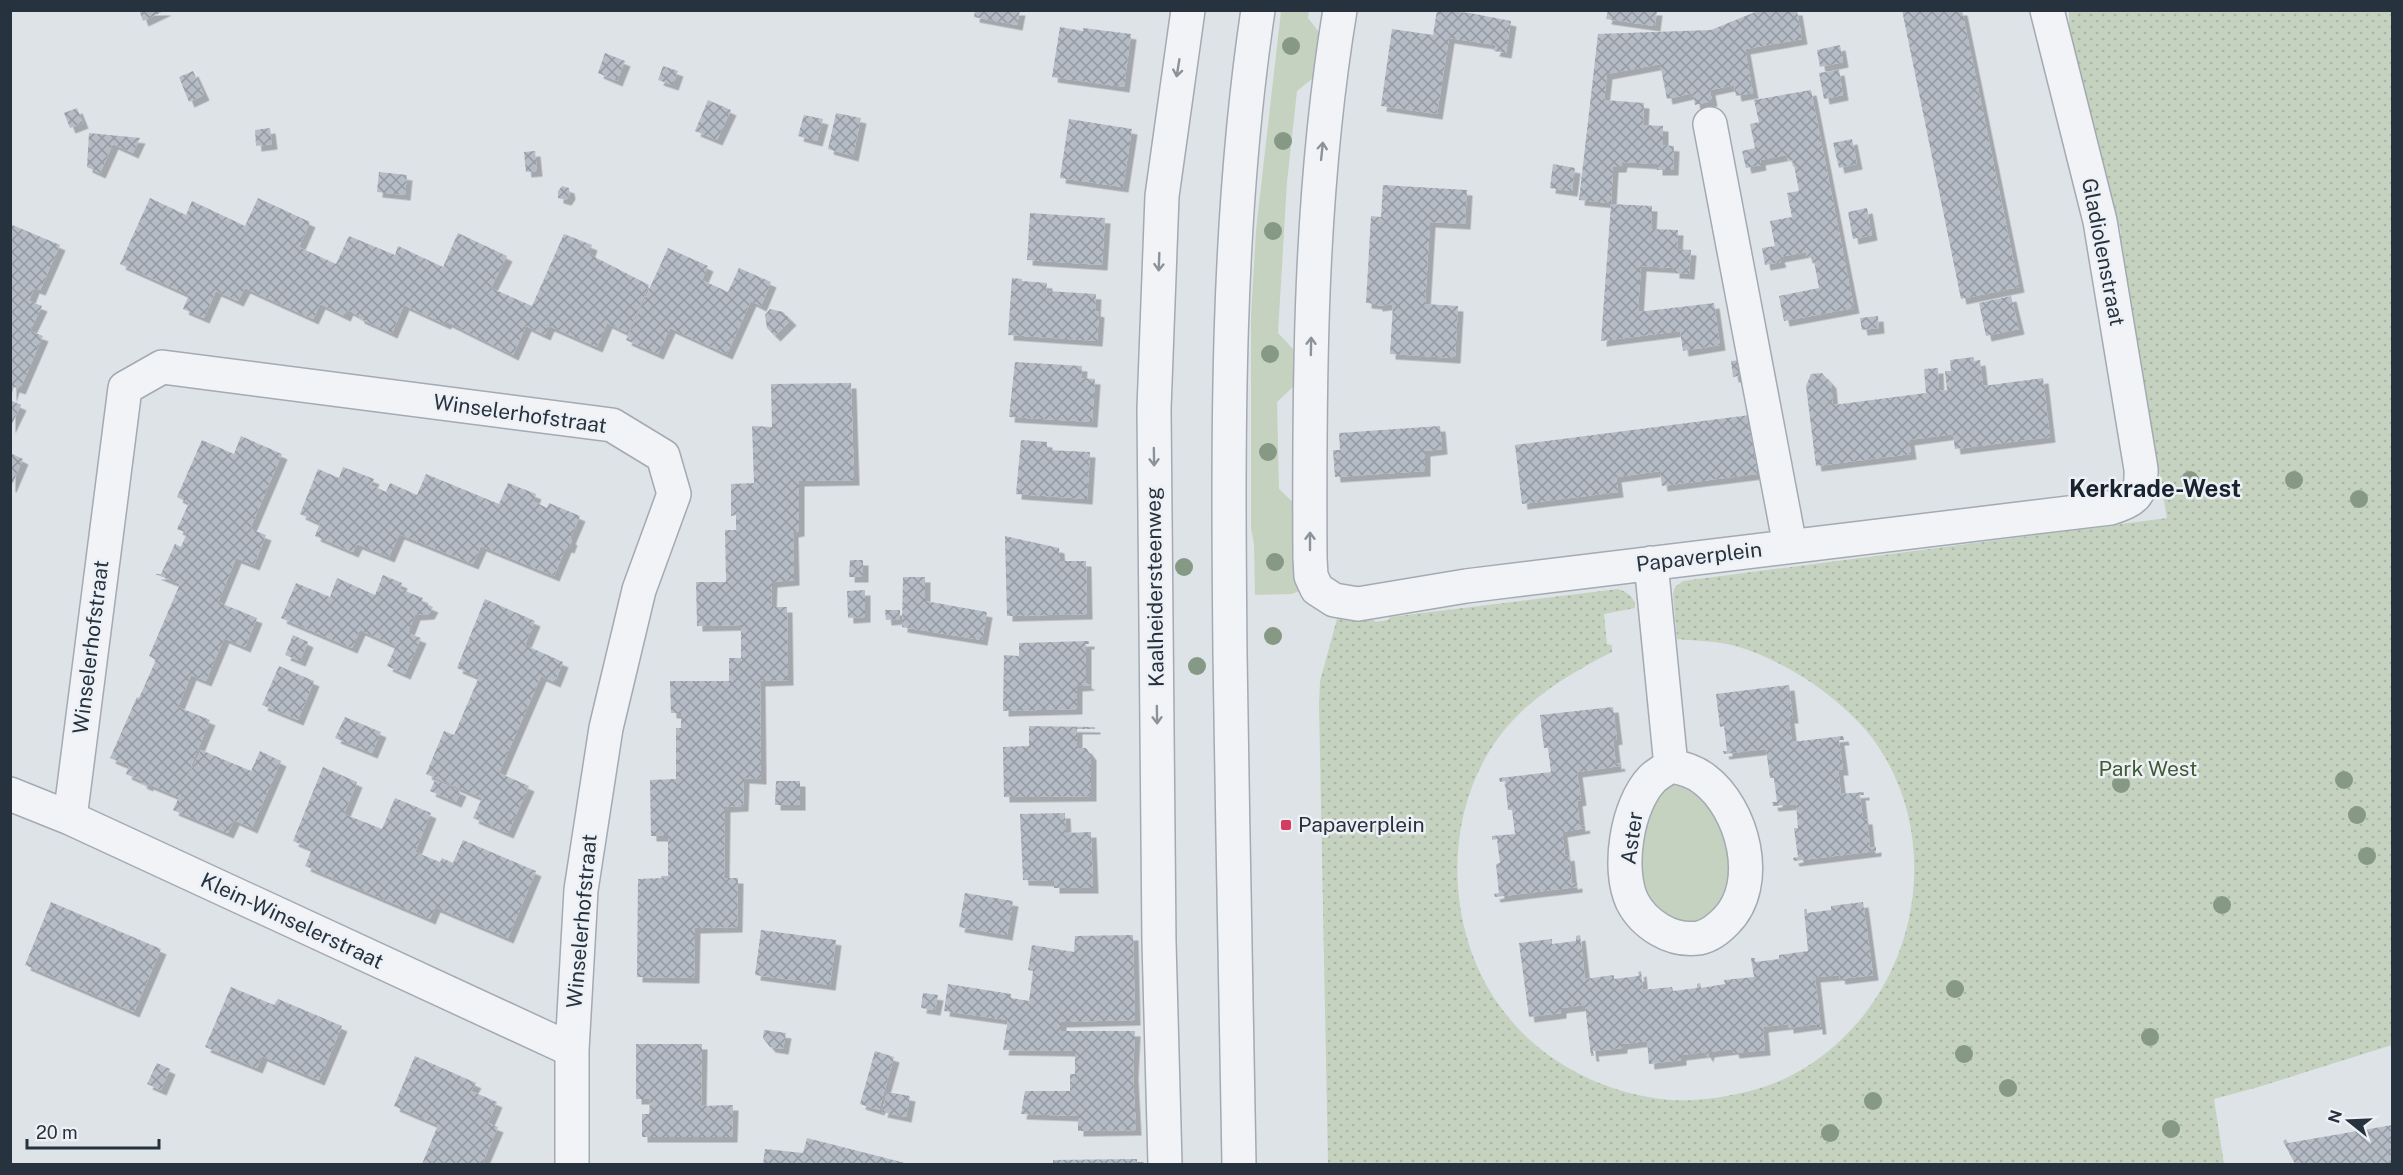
<svg xmlns="http://www.w3.org/2000/svg" width="2403" height="1175" viewBox="0 0 2403 1175" font-family="'Public Sans',sans-serif">
	<style>
		.green { fill: #c5d2bf }
		.park { fill: url(#park-dots) }
		.building { fill: url(#building-cross-hatch); filter: url(#shadow) }
		.lines { fill: none; stroke-linecap: round; stroke-linejoin: round }
		.minor-casing { stroke: #a3aab2; stroke-width: 36 }
		.tertiary-casing { stroke: #a3aab2; stroke-width: 36 }
		.minor { stroke: #f1f3f6; stroke-width: 33 }
		.tertiary { stroke: #f1f3f6; stroke-width: 33 }
		.tree { fill: #869985 }
		.oneway { stroke: #8c929a }
		.poi-dot { fill: #d23e60; stroke: #edf1f6; stroke-width: 2 }
		.labels { text-anchor: middle; stroke-width: 5; stroke-linejoin: round; paint-order: stroke }
		.street-label { font-size: 21px; fill: #27323f; stroke: #edf1f6 }
		.park-label { font-size: 21px; fill: #3e5c34; stroke: #edf1f6 }
		.poi-label { font-size: 21px; fill: #27323f; stroke: #edf1f6; text-anchor: start }
		.quarter-label { font-size: 24px; font-weight: bold; fill: #192330; stroke: #edf1f6 }
	</style>
	<defs>
		<pattern id="park-dots" width="8" height="8" patternUnits="userSpaceOnUse" patternTransform="scale(1.5)"><rect width="8" height="8" fill="#c5d2bf"/><path d="M2 2h.1M6 6h.1" fill="none" stroke="#a9b5a5" stroke-width="1.8" stroke-linecap="round"/></pattern>
		<pattern id="building-cross-hatch" width="8" height="8" patternUnits="userSpaceOnUse" patternTransform="scale(1.5)"><rect width="8" height="8" fill="#b5bcc5"/><path d="M0 0l8 8M0 8l8-8" fill="none" stroke="#9399a1"/></pattern>
		<filter id="shadow"><feDropShadow dx="5.5" dy="5.5" stdDeviation="0" flood-color="#0004"/></filter>
	</defs>
	<rect width="100%" height="100%" fill="#dee3e8"/>
	<path class="green" d="M 1281,11 L 1309,11 L 1308,18 L 1322,36 L 1317,75 L 1297,91 L 1287,182 L 1278,333 L 1296,352 L 1295,385 L 1277,402 L 1279,489 L 1297,506 L 1302,590 L 1292,594 L 1255,595 L 1254,544 L 1251,528 L 1251,315 L 1256,230 Z
		M 1674,783 L 1681,783 L 1711,800 L 1727,839 L 1732,882 L 1715,914 L 1690,926 L 1651,910 L 1638,871 L 1640,834 L 1655,792 Z"/>
	<path class="park" d="M 2069,11 L 2392,11 L 2392,1045 L 2255,1088 L 2214,1099 L 2224,1164 L 1328,1164 L 1319,704 L 1320,681 L 1337,619 L 1358,620 L 1372,619 L 1376,622 L 1388,620 L 1390,617 L 1618,589 C 1626,591 1636,598 1635,608 L 1604,614 L 1607,644 L 1612,645 L 1612,652 C 1577,670 1549,686 1520,713 C 1442,788 1439,920 1499,1005 C 1534,1055 1589,1086 1648,1097 C 1683,1104 1716,1099 1750,1091 C 1795,1080 1834,1052 1863,1016 C 1928,935 1934,811 1865,729 C 1832,692 1786,662 1739,647 C 1720,641 1697,641 1677,639 L 1673,593 L 1675,587 L 1683,581 L 2167,518 L 2119,238 L 2121,233 L 2069,32 Z"/>
	<path class="building" d="M 139,10 L 166,10 L 143,21 Z
		M 975,10 L 1020,10 L 1017,25 L 974,17 Z
		M 1437,10 L 1470,13 L 1511,21 L 1506,53 L 1494,51 L 1496,45 L 1449,38 L 1437,114 L 1381,106 L 1392,29 L 1433,35 Z
		M 1608,10 L 1657,10 L 1655,26 L 1606,19 Z
		M 1760,10 L 1797,10 L 1802,39 L 1745,49 L 1753,93 L 1736,96 L 1734,85 L 1710,90 L 1712,101 L 1695,105 L 1693,93 L 1667,99 L 1660,64 L 1607,74 L 1604,100 L 1644,103 L 1643,125 L 1663,126 L 1663,145 L 1674,146 L 1673,170 L 1657,170 L 1657,164 L 1622,162 L 1621,167 L 1613,167 L 1611,203 L 1579,200 L 1598,34 L 1711,30 Z
		M 1902,10 L 1962,10 L 2019,287 L 1961,299 Z
		M 1060,27 L 1083,31 L 1083,28 L 1131,34 L 1124,87 L 1052,77 Z
		M 1840,45 L 1843,62 L 1820,67 L 1817,50 Z
		M 605,53 L 625,61 L 617,81 L 598,73 Z
		M 663,66 L 678,71 L 673,85 L 658,80 Z
		M 1839,70 L 1843,95 L 1824,99 L 1819,73 Z
		M 193,71 L 204,95 L 189,102 L 179,77 Z
		M 1811,90 L 1854,308 L 1784,321 L 1779,296 L 1819,288 L 1813,256 L 1807,258 L 1806,252 L 1779,257 L 1781,262 L 1765,265 L 1762,248 L 1775,246 L 1770,221 L 1792,217 L 1787,193 L 1799,191 L 1793,160 L 1788,161 L 1786,155 L 1760,160 L 1761,165 L 1746,168 L 1742,151 L 1755,148 L 1750,124 L 1759,122 L 1754,100 Z
		M 708,100 L 731,110 L 717,140 L 695,131 Z
		M 77,108 L 83,123 L 70,128 L 64,113 Z
		M 836,113 L 861,118 L 853,156 L 828,149 Z
		M 804,115 L 823,119 L 817,141 L 798,136 Z
		M 1069,119 L 1132,129 L 1123,187 L 1060,178 Z
		M 270,128 L 272,144 L 256,146 L 255,130 Z
		M 89,133 L 140,138 L 133,153 L 113,144 L 100,173 L 87,167 Z
		M 1852,139 L 1857,164 L 1839,168 L 1833,143 Z
		M 535,151 L 537,171 L 526,172 L 524,152 Z
		M 1553,164 L 1575,168 L 1572,191 L 1550,188 Z
		M 379,172 L 407,175 L 405,195 L 377,192 Z
		M 1383,185 L 1467,190 L 1465,224 L 1430,222 L 1425,304 L 1458,306 L 1455,358 L 1390,354 L 1393,304 L 1377,306 L 1377,304 L 1366,303 L 1371,216 L 1381,217 Z
		M 562,186 L 569,188 L 570,194 L 566,200 L 558,198 L 558,191 Z
		M 150,198 L 186,215 L 192,201 L 245,226 L 258,198 L 310,222 L 299,247 L 336,264 L 349,236 L 395,255 L 398,246 L 443,267 L 458,233 L 507,256 L 491,288 L 532,306 L 564,234 L 592,245 L 589,254 L 649,285 L 628,333 L 607,323 L 597,347 L 549,326 L 545,335 L 526,326 L 513,355 L 447,322 L 445,324 L 404,305 L 392,333 L 359,318 L 359,316 L 348,310 L 345,316 L 320,304 L 313,319 L 245,288 L 238,301 L 216,291 L 204,318 L 183,309 L 189,295 L 120,264 Z
		M 1611,204 L 1652,206 L 1651,229 L 1678,230 L 1677,249 L 1691,250 L 1689,274 L 1674,273 L 1674,268 L 1641,266 L 1638,312 L 1714,303 L 1720,345 L 1683,351 L 1680,331 L 1601,341 Z
		M 1867,208 L 1872,235 L 1853,239 L 1848,212 Z
		M 1030,213 L 1105,218 L 1102,265 L 1027,260 Z
		M 10,224 L 60,245 L 40,290 L 34,288 L 29,301 L 42,306 L 30,331 L 43,336 L 20,389 L 14,387 L 11,397 Z
		M 668,248 L 708,266 L 702,280 L 728,292 L 739,268 L 771,282 L 761,306 L 751,301 L 727,354 L 670,328 L 658,354 L 626,340 Z
		M 1012,278 L 1022,279 L 1022,281 L 1047,283 L 1046,291 L 1096,294 L 1095,311 L 1099,312 L 1097,341 L 1008,335 Z
		M 2011,296 L 2019,329 L 1986,336 L 1979,303 Z
		M 770,309 L 783,312 L 791,320 L 775,336 L 767,328 L 765,315 Z
		M 1878,316 L 1879,328 L 1862,330 L 1860,318 Z
		M 1974,357 L 1974,361 L 1980,360 L 1983,386 L 2043,378 L 2050,437 L 1955,449 L 1953,434 L 1909,440 L 1911,454 L 1816,466 L 1806,386 L 1811,374 L 1822,373 L 1831,383 L 1833,405 L 1926,393 L 1924,369 L 1938,368 L 1939,391 L 1947,390 L 1945,371 L 1951,371 L 1950,360 Z
		M 1742,360 L 1744,375 L 1733,377 L 1731,361 Z
		M 1015,362 L 1082,366 L 1081,378 L 1095,379 L 1092,422 L 1009,417 Z
		M 851,383 L 854,480 L 799,481 L 799,531 L 793,532 L 794,580 L 772,582 L 771,607 L 787,607 L 788,680 L 760,681 L 761,779 L 744,778 L 743,806 L 725,807 L 724,878 L 738,878 L 737,927 L 695,928 L 694,978 L 637,977 L 638,879 L 662,878 L 661,876 L 668,876 L 668,836 L 651,836 L 650,780 L 676,779 L 676,728 L 681,728 L 681,713 L 671,713 L 670,681 L 729,681 L 729,658 L 741,658 L 741,625 L 697,626 L 696,582 L 726,582 L 725,530 L 736,530 L 736,515 L 731,516 L 731,484 L 754,483 L 752,426 L 772,427 L 771,384 Z
		M 10,400 L 21,405 L 10,428 Z
		M 1750,415 L 1757,474 L 1662,486 L 1660,471 L 1616,477 L 1618,492 L 1522,504 L 1515,445 Z
		M 1440,426 L 1442,449 L 1425,451 L 1425,471 L 1335,477 L 1333,450 L 1340,450 L 1339,433 Z
		M 241,436 L 282,454 L 250,529 L 266,535 L 254,565 L 236,558 L 218,602 L 257,618 L 245,647 L 224,638 L 206,681 L 191,675 L 178,707 L 210,720 L 181,791 L 201,750 L 251,771 L 260,751 L 281,761 L 252,828 L 234,820 L 228,833 L 173,810 L 179,797 L 148,784 L 148,786 L 141,783 L 142,781 L 126,774 L 129,766 L 110,758 L 137,697 L 139,698 L 156,660 L 149,656 L 180,584 L 155,574 L 161,574 L 175,544 L 181,547 L 187,533 L 177,529 L 189,503 L 177,497 L 202,440 L 234,454 Z
		M 1021,440 L 1047,442 L 1047,450 L 1090,452 L 1087,499 L 1016,494 Z
		M 10,453 L 23,459 L 11,487 L 10,487 Z
		M 343,467 L 374,479 L 371,485 L 386,492 L 390,483 L 417,495 L 426,474 L 499,504 L 508,483 L 536,494 L 533,501 L 547,508 L 549,503 L 580,516 L 570,539 L 572,540 L 569,548 L 566,547 L 554,576 L 481,546 L 473,564 L 399,534 L 389,557 L 357,544 L 353,552 L 315,536 L 320,523 L 300,514 L 318,469 L 339,478 Z
		M 1005,536 L 1059,548 L 1060,561 L 1086,561 L 1087,614 L 1007,616 Z
		M 850,560 L 863,560 L 863,577 L 849,577 Z
		M 383,575 L 402,583 L 400,589 L 423,598 L 421,602 L 433,607 L 429,614 L 415,615 L 408,633 L 421,638 L 405,674 L 387,666 L 396,646 L 360,630 L 352,648 L 281,618 L 296,583 L 330,597 L 337,578 L 375,595 Z
		M 903,577 L 925,577 L 925,601 L 987,612 L 982,640 L 902,627 Z
		M 865,590 L 865,617 L 848,618 L 847,591 Z
		M 485,599 L 535,621 L 525,645 L 563,662 L 555,682 L 541,676 L 499,773 L 529,786 L 508,833 L 473,818 L 482,798 L 426,774 L 444,731 L 454,735 L 479,677 L 457,668 Z
		M 885,610 L 900,610 L 900,619 L 886,620 Z
		M 293,635 L 308,642 L 300,661 L 285,655 Z
		M 1089,641 L 1089,644 L 1086,644 L 1086,683 L 1090,685 L 1077,686 L 1077,709 L 1003,711 L 1004,655 L 1019,656 L 1019,643 Z
		M 279,666 L 314,681 L 298,720 L 262,705 Z
		M 1789,685 L 1793,718 L 1789,718 L 1792,742 L 1843,736 L 1844,740 L 1839,740 L 1843,770 L 1838,770 L 1841,794 L 1864,792 L 1864,795 L 1860,795 L 1863,819 L 1867,819 L 1870,848 L 1876,847 L 1876,851 L 1794,861 L 1793,858 L 1798,857 L 1794,828 L 1798,828 L 1796,804 L 1773,806 L 1772,802 L 1777,802 L 1774,778 L 1770,778 L 1766,749 L 1724,754 L 1723,751 L 1727,751 L 1724,726 L 1720,727 L 1716,694 Z
		M 1613,707 L 1617,739 L 1613,740 L 1616,764 L 1619,763 L 1620,766 L 1577,772 L 1581,800 L 1577,801 L 1580,826 L 1584,825 L 1585,828 L 1562,832 L 1565,856 L 1569,855 L 1572,884 L 1577,883 L 1577,887 L 1495,897 L 1494,894 L 1499,893 L 1496,864 L 1500,863 L 1497,839 L 1492,840 L 1492,836 L 1515,834 L 1512,810 L 1508,810 L 1505,781 L 1500,782 L 1499,778 L 1551,772 L 1548,748 L 1544,748 L 1540,715 Z
		M 345,717 L 381,732 L 372,753 L 335,738 Z
		M 1029,726 L 1095,727 L 1095,729 L 1077,729 L 1077,748 L 1086,748 L 1091,755 L 1091,796 L 1004,797 L 1003,747 L 1029,746 Z
		M 323,767 L 357,782 L 344,814 L 382,829 L 395,798 L 431,813 L 415,852 L 440,862 L 442,858 L 453,863 L 463,840 L 536,871 L 508,938 L 435,907 L 430,919 L 305,866 L 312,849 L 293,841 Z
		M 435,780 L 461,791 L 456,802 L 430,791 Z
		M 776,781 L 800,781 L 800,805 L 775,805 Z
		M 1065,813 L 1066,833 L 1091,832 L 1093,888 L 1054,888 L 1054,881 L 1023,880 L 1020,814 Z
		M 965,893 L 1013,901 L 1007,935 L 959,927 Z
		M 51,902 L 161,949 L 134,1012 L 25,965 Z
		M 1863,902 L 1873,975 L 1840,979 L 1839,975 L 1815,977 L 1821,1029 L 1817,1029 L 1817,1024 L 1788,1028 L 1788,1024 L 1763,1027 L 1765,1050 L 1734,1053 L 1733,1049 L 1709,1052 L 1708,1057 L 1705,1052 L 1681,1055 L 1681,1060 L 1649,1064 L 1647,1041 L 1622,1044 L 1622,1048 L 1593,1051 L 1594,1056 L 1591,1056 L 1585,1005 L 1561,1008 L 1561,1013 L 1529,1017 L 1519,943 L 1552,939 L 1552,944 L 1576,941 L 1576,936 L 1580,935 L 1585,979 L 1614,975 L 1614,979 L 1639,976 L 1638,972 L 1641,971 L 1643,990 L 1672,987 L 1673,991 L 1697,988 L 1697,984 L 1700,983 L 1701,988 L 1725,984 L 1724,980 L 1754,977 L 1751,958 L 1755,958 L 1755,962 L 1779,959 L 1779,955 L 1808,951 L 1804,909 L 1807,909 L 1807,913 L 1831,910 L 1831,906 Z
		M 761,930 L 836,940 L 830,985 L 755,975 Z
		M 1133,935 L 1135,1020 L 1061,1022 L 1061,1031 L 1135,1031 L 1133,1074 L 1136,1130 L 1078,1131 L 1078,1116 L 1021,1114 L 1025,1091 L 1070,1091 L 1070,1074 L 1075,1074 L 1075,1051 L 1003,1050 L 1008,1020 L 944,1011 L 948,984 L 1011,994 L 1011,998 L 1029,1001 L 1033,971 L 1028,970 L 1032,945 L 1074,952 L 1075,936 Z
		M 231,987 L 274,1005 L 278,999 L 342,1026 L 319,1080 L 262,1056 L 257,1068 L 205,1047 Z
		M 923,993 L 938,995 L 935,1010 L 921,1008 Z
		M 764,1030 L 786,1033 L 783,1049 L 770,1047 L 763,1038 Z
		M 636,1044 L 702,1044 L 701,1106 L 733,1105 L 732,1137 L 642,1137 L 642,1114 L 649,1114 L 650,1099 L 636,1099 Z
		M 875,1051 L 894,1057 L 879,1110 L 860,1104 Z
		M 415,1056 L 476,1083 L 471,1091 L 497,1102 L 488,1123 L 498,1127 L 482,1164 L 422,1164 L 438,1125 L 394,1106 Z
		M 157,1063 L 170,1069 L 161,1090 L 147,1084 Z
		M 887,1092 L 910,1096 L 906,1117 L 882,1112 Z
		M 2392,1125 L 2392,1164 L 2295,1164 L 2283,1141 L 2286,1139 L 2288,1143 Z
		M 807,1138 L 909,1164 L 763,1164 L 765,1149 L 803,1153 Z
		M 1137,1159 L 1137,1162 L 1144,1162 L 1144,1164 L 1053,1164 L 1053,1160 Z"/>
	<g class="lines">
		<g class="minor-casing">
			<path id="minor" d="M 1340,10 C 1310,191 1309,375 1310,558 L 1311,576 L 1317,589 L 1334,600 L 1358,604 L 1466,586 L 2110,508 C 2135,500 2142,495 2141,469 L 2100,221 L 2047,10
				M 1710,124 L 1790,546
				M 1651,563 L 1671,766 C 1664,770 1657,774 1652,779 C 1627,805 1617,868 1632,901 C 1638,913 1648,923 1660,930 C 1672,937 1685,940 1699,938 C 1710,936 1718,929 1726,921 C 1763,884 1743,808 1704,779 C 1694,771 1683,768 1671,766
				M 10,794 L 70,818 L 572,1050
				M 70,818 L 125,388 L 162,367 L 612,425 L 663,456 L 674,494 L 639,590 L 606,728 L 581,890 L 572,1050 L 572,1164
				M 1165,1164 L 1159,942 L 1154,409 L 1162,196 L 1188,10"/>
		</g>
		<g class="tertiary-casing">
			<path id="tertiary" d="M 1239,1164 C 1235,994 1233,824 1230,654 C 1228,439 1226,224 1258,10"/>
		</g>
		<use href="#minor" class="minor"/>
		<use href="#tertiary" class="tertiary"/>
	</g>
	<g class="tree">
		<circle cx="1291" cy="46" r="9"/>
		<circle cx="1283" cy="141" r="9"/>
		<circle cx="1273" cy="231" r="9"/>
		<circle cx="1270" cy="354" r="9"/>
		<circle cx="1268" cy="452" r="9"/>
		<circle cx="2190" cy="480" r="9"/>
		<circle cx="2294" cy="480" r="9"/>
		<circle cx="2359" cy="499" r="9"/>
		<circle cx="1275" cy="562" r="9"/>
		<circle cx="1184" cy="567" r="9"/>
		<circle cx="1273" cy="636" r="9"/>
		<circle cx="1197" cy="666" r="9"/>
		<circle cx="2344" cy="780" r="9"/>
		<circle cx="2121" cy="784" r="9"/>
		<circle cx="2357" cy="815" r="9"/>
		<circle cx="2367" cy="856" r="9"/>
		<circle cx="2222" cy="905" r="9"/>
		<circle cx="1955" cy="989" r="9"/>
		<circle cx="2150" cy="1037" r="9"/>
		<circle cx="1964" cy="1054" r="9"/>
		<circle cx="2008" cy="1088" r="9"/>
		<circle cx="1873" cy="1101" r="9"/>
		<circle cx="2171" cy="1129" r="9"/>
		<circle cx="1830" cy="1133" r="9"/>
	</g>
	<defs><path id="oneway-shaft" d="M-6 0H5M1.5-3L5.5 0L1.5 3" fill="none" stroke-width="1.6" stroke-linecap="round" stroke-linejoin="round" transform="scale(1.5)"/></defs>
	<g class="oneway">
		<use href="#oneway-shaft" transform="translate(1178 68) rotate(99)"/>
		<use href="#oneway-shaft" transform="translate(1322 151) rotate(-84)"/>
		<use href="#oneway-shaft" transform="translate(1159 262) rotate(92)"/>
		<use href="#oneway-shaft" transform="translate(1311 346) rotate(-89)"/>
		<use href="#oneway-shaft" transform="translate(1154 457) rotate(89)"/>
		<use href="#oneway-shaft" transform="translate(1310 541) rotate(-90)"/>
		<use href="#oneway-shaft" transform="translate(1157 715) rotate(89)"/>
	</g>
	<rect class="poi-dot" x="1280" y="819" width="12" height="12" rx="3"/>
	<g class="labels">
		<g class="street-label">
			<text transform="translate(2103 252) rotate(79)" y="7">Gladiolenstraat</text>
			<text transform="translate(520 414) rotate(8)" y="7">Winselerhofstraat</text>
			<text transform="translate(1699 557) rotate(-7)" y="7">Papaverplein</text>
			<text transform="translate(1155 587) rotate(-91)" y="7">Kaalheidersteenweg</text>
			<text transform="translate(91 647) rotate(-83)" y="7">Winselerhofstraat</text>
			<text transform="translate(1632 838) rotate(-82)" y="7">Aster</text>
			<text transform="translate(292 921) rotate(25)" y="7">Klein-Winselerstraat</text>
			<text transform="translate(582 921) rotate(-85)" y="7">Winselerhofstraat</text>
		</g>
		<g class="park-label">
			<text x="2148" y="776">Park West</text>
		</g>
		<g class="poi-label">
			<text x="1298" y="832">Papaverplein</text>
		</g>
		<g class="quarter-label">
			<text x="2155" y="497">Kerkrade-West</text>
		</g>
	</g>
	<rect width="2403" height="1175" fill="none" stroke="#27323f" stroke-width="24"/>
	<g transform="translate(2349 1121) rotate(288)" stroke="#edf1f6" stroke-width="4.5" paint-order="stroke">
	<path d="M0-4.5L10 22L0 15L-10 22Z" fill="#27323f"/>
	<text y="-9" font-size="16" font-weight="bold" text-anchor="middle" fill="#27323f">N</text>
	</g>
	<path d="M27 1139v9h132v-9" fill="none" stroke="#27323f" stroke-width="3"/>
	<text x="36" y="1139" font-size="18" fill="#27323f" stroke="#edf1f6" stroke-width="4.5" paint-order="stroke">20 m</text>
</svg>
